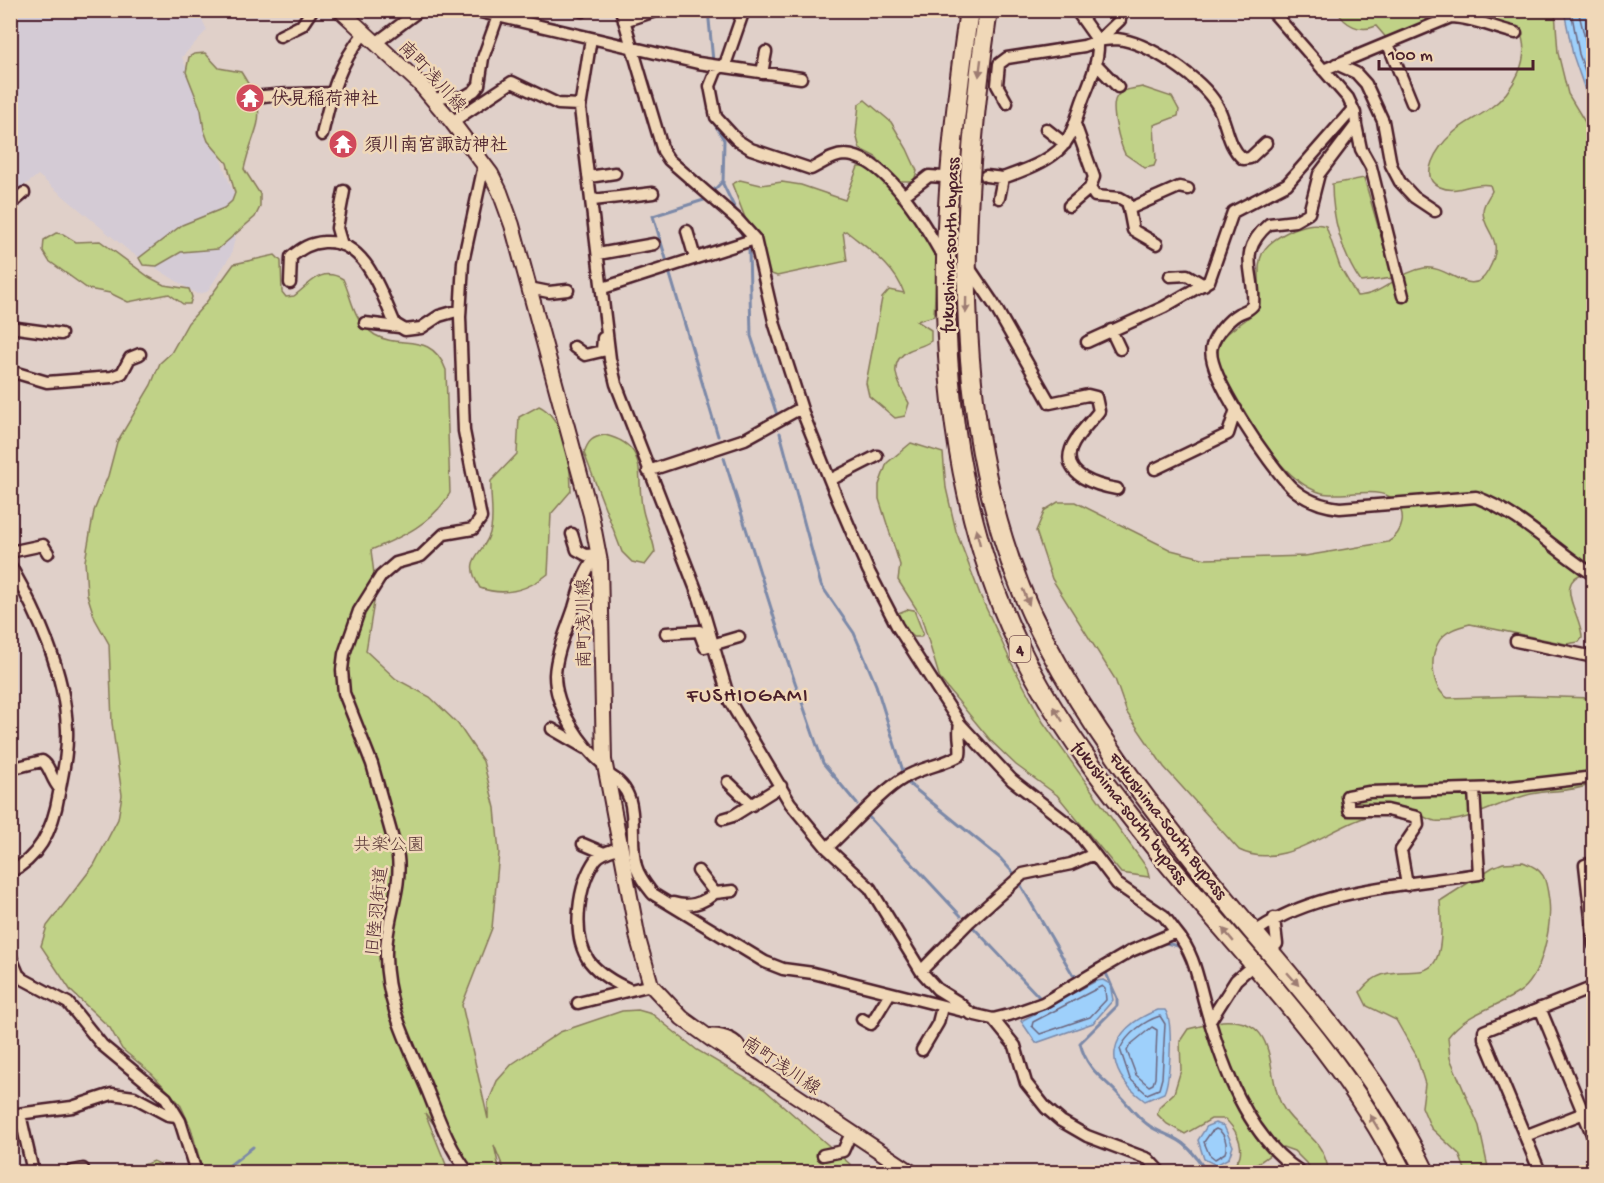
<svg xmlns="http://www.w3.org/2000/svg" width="1604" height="1183" viewBox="0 0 1604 1183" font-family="'Gochi Hand','Klee One',sans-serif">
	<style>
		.built { fill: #d4cbd5 }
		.green { fill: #c0d287; stroke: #857859; stroke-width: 1.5 }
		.water { fill: #9ed0fb; stroke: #7c89a8; stroke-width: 1.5 }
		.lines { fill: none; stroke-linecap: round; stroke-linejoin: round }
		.shore { stroke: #6c667e; stroke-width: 1.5 }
		.stream { stroke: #7c89a8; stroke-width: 3 }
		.minor-casing { stroke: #4a1f2b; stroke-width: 15 }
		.tertiary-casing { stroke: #4a1f2b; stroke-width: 18 }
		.trunk-casing { stroke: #4a1f2b; stroke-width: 22 }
		.minor { stroke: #f0d8b8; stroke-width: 10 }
		.tertiary { stroke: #f0d8b8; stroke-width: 14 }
		.trunk { stroke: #f0d8b8; stroke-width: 18 }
		.oneway { fill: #9d7c72 }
		.labels { text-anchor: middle; stroke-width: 5; stroke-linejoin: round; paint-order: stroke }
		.shield { fill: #f0d8b8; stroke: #7c5655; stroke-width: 1.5 }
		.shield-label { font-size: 16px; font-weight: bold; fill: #4a1f2b }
		.street-label { font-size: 18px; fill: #4a1f2b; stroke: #f0d8b8 }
		.poi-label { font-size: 18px; font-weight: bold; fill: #4a1f2b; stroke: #f0d8b8; text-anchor: start }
		.park-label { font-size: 18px; fill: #5c3a39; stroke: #f0d8b8 }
		.quarter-label { font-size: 21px; letter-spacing: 1.5px; fill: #4a1f2b; stroke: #f0d8b8 }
	</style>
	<rect width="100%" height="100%" fill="#e0d0c9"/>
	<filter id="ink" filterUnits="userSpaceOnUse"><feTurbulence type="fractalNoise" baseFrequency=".0167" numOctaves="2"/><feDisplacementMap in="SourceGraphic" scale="12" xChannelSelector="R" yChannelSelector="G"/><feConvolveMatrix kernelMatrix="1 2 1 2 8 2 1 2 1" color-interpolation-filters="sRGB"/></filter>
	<g filter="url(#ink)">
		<path class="built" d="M 11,11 L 198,11 L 207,30 L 182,57 L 241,213 L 231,255 L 207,292 L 197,294 L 129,251 L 38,175 L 11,196 Z"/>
		<path class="green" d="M 1337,11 L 1555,11 L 1558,53 L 1568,94 L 1594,137 L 1593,571 C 1547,578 1583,615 1582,638 L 1579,642 L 1566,644 L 1470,624 C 1458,627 1444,631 1438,643 C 1429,659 1432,689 1448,698 L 1523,696 L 1593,698 L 1593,784 C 1568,793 1554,789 1531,794 C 1500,801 1468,824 1435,821 C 1427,820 1418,813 1410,810 C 1400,807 1376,814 1366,817 C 1326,830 1281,871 1239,850 L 1164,767 L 1127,713 L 1115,679 L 1052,579 L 1036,531 L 1045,510 L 1058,502 L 1075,502 L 1171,550 L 1206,559 L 1305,556 L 1388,542 C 1403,533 1408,514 1394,500 C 1379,485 1340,498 1322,493 C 1276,480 1245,409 1221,371 C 1208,329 1240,332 1259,307 C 1262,265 1247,250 1294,229 C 1306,225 1314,222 1326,226 L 1340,267 L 1357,296 C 1384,295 1398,272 1424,268 C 1448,264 1472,301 1488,271 C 1507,237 1483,234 1483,211 C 1483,204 1489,197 1492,191 L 1490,185 C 1472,181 1457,195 1440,187 C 1417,178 1438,146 1451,135 C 1462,124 1477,118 1489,109 C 1513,92 1533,58 1519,30 L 1468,17 L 1389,41 L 1376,26 C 1360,33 1345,25 1337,11 Z
			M 205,53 L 219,68 L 241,72 C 272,120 255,120 244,169 L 260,194 L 260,207 L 255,217 L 218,249 L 181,252 L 157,266 L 143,265 L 139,258 L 182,225 L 224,208 L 232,201 L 235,193 L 227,163 L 208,141 L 204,130 L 201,110 L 186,72 L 189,57 L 194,54 Z
			M 1142,87 L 1172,97 L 1179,110 L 1178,116 L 1154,125 L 1156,161 L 1154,166 L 1145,168 L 1125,154 C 1120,144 1110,109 1116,98 C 1121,89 1132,89 1142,87 Z
			M 865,100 L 891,122 L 907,149 L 917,171 L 914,181 L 898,181 L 876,157 L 860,149 L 856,134 L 859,104 Z
			M 858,167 L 865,167 L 903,199 L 937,254 L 934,316 L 917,321 L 931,330 L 931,341 C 924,346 916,347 908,351 C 885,364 900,386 909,403 L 905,416 L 895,418 L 869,396 L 866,383 L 882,298 L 889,290 L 904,293 C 895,266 868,249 846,231 L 843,232 L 847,261 L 777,276 L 766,272 L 732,184 L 740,180 L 761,185 L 782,182 L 801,185 L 845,200 Z
			M 1364,178 L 1393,278 L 1361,282 C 1342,255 1332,217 1332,184 Z
			M 56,233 L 63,234 L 76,242 L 100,241 L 149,277 L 164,285 L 189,289 L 192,297 L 190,304 L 183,304 L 169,294 L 128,302 L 110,293 L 88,289 L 49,261 L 43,251 L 44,240 Z
			M 275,255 L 281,261 L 282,292 L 286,297 L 294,296 C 310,284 321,266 343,279 C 353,300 352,320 375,335 C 400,350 431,330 446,370 L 450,493 C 433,523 402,537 371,550 L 376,590 L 366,651 L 396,679 L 430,697 L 458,724 L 483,761 L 495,808 L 499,853 L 492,928 L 462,1005 L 488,1119 L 488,1103 L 497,1081 L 512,1064 L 560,1032 L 622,1011 L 638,1010 L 652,1014 L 697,1050 L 764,1089 L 859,1172 L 505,1172 L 494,1145 L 500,1172 L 471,1172 L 425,1113 L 447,1167 L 446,1172 L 203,1172 L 191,1128 L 180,1104 L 152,1074 L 122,1049 L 110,1028 L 71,991 L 41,946 L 47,926 L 94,865 L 118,819 L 122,795 L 112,723 L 109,644 L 95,619 L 87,594 L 85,561 L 94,511 L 108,476 L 117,442 L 151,385 L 160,363 L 171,353 L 188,323 L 205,304 L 234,264 Z
			M 539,406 C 564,417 571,467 571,491 L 551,514 L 548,574 C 528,590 506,597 480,588 C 460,555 486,556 491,529 C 494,513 490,497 491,481 L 517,454 L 519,417 Z
			M 605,435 C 651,446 635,477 643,511 C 646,525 653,537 655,552 L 645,565 L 632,562 L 622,552 L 584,453 C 588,441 592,437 605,435 Z
			M 911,443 L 943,453 L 946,488 L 956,531 L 981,597 L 1012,664 L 1043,722 L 1147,868 L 1149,877 L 1121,873 L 1057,795 L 1016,765 L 991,741 L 940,679 L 921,616 L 898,580 L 900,565 L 879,499 L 879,485 L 887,463 Z
			M 908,609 L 914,610 L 923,633 L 921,637 L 914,637 L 895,619 L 898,613 Z
			M 1523,862 C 1545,870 1546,878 1549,900 C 1552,926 1542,979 1518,993 C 1493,1009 1466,1013 1448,1037 L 1450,1058 L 1479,1126 L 1489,1172 L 1466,1172 L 1459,1154 L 1431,1128 L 1422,1107 L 1425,1084 L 1416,1055 L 1396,1020 L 1367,1006 L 1360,992 C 1398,941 1450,1018 1440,901 L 1493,867 L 1503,863 Z
			M 1222,1021 C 1283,1017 1263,1075 1284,1109 C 1298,1132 1321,1135 1328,1168 L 1310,1167 L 1294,1151 L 1283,1147 C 1266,1155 1257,1168 1238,1172 L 1233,1168 C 1235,1163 1239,1160 1240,1155 C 1243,1142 1234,1127 1225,1119 L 1211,1119 L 1185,1134 L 1167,1124 L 1157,1114 L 1160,1106 L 1174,1093 L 1181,1070 L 1180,1041 L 1188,1029 Z
			M 153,1161 L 160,1164 L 162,1172 L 127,1172 Z"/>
		<path class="water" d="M 1564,11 L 1593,11 L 1593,113 L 1573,55 Z
			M 1103,980 L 1110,984 L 1113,1000 L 1093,1023 L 1036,1043 L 1021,1021 L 1096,981 Z
			M 1158,1010 L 1165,1010 C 1174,1021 1170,1080 1164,1093 L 1145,1101 C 1100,1069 1106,1029 1158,1010 Z
			M 1215,1123 L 1224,1126 L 1233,1146 L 1229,1158 L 1216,1165 L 1204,1159 L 1198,1140 L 1207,1126 Z"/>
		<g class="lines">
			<path class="shore" d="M 1571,10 L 1579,54 L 1594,96
				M 1578,10 L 1594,75
				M 1102,986 L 1105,989 L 1106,1000 L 1090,1017 L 1040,1034 L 1032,1026 L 1033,1022 Z
				M 1160,1016 L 1165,1024 L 1162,1078 L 1159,1089 L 1147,1094 L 1130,1079 L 1120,1049 C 1127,1034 1144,1021 1160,1016 Z
				M 1152,1027 L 1157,1030 L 1155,1078 L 1153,1084 L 1149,1086 L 1136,1075 L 1127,1051 L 1130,1045 Z
				M 1216,1129 C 1225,1132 1228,1145 1225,1153 L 1215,1159 L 1209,1154 L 1204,1142 L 1211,1132 Z"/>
			<path class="stream" d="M 708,10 L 713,61
				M 713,121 L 724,140 L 723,184 L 737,213
				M 712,192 L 723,181
				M 741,231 L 743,240
				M 749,247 L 751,336 L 777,415
				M 667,262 L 653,216 L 707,199
				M 669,271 L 718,436
				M 780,433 L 821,585 L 854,633 L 876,685 L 903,771
				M 724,458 L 787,659 L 823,763 L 857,804
				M 909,784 L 1000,858 L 1016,876
				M 866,814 L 961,916
				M 1020,884 L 1073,975 L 1079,976 L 1097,964
				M 973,927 L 1040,998
				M 1162,942 L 1182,947
				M 1106,973 L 1117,998 L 1117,1006 L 1080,1043 C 1087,1070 1102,1077 1118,1094 C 1128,1104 1136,1116 1147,1124 C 1159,1134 1175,1135 1187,1147 C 1195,1154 1201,1164 1207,1172
				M 221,1172 L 253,1147"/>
			<g class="minor-casing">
				<path id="minor" d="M 472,10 L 698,63 L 801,78
					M 621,10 L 663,151 L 669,160 L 738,220 L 755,239 L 775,325 L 804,416 L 837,498 L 868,570 L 897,626 L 960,724 L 1012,780 L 1076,830 L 1117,884 L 1164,916 L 1176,932
					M 744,10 L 726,62 L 716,71 L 710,86 L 716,117 L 737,140 L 751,149 L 811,169 C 822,164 832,155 845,155 C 884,156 922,220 939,250
					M 1271,10 L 1348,98 L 1355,113 L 1356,125 L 1319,174 L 1309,213 L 1295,221 L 1269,224 C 1235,254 1256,271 1253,305 C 1248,311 1244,311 1238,314 C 1228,320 1215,335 1212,346 C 1203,371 1271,467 1291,487 C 1305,500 1321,506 1340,508 L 1476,497 C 1521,514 1553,549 1594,575
					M 582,11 L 584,10
					M 624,21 L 658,10
					M 280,36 L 302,25 L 312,10
					M 591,38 L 580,108 L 610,359 L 616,384 L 700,600 L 730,702 L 790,803 L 827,848 L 870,888 L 921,971 L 937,989 L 958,1002 L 971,1014 L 993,1019 L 1009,1015 L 1043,1003 L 1131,951 L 1176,932 C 1195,954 1198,981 1206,1008 C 1222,1066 1248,1138 1301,1172
					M 1098,41 C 1104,40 1111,39 1117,39 C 1148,42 1201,78 1217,105 C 1228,124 1226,144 1243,159 L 1250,158 L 1266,143
					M 376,43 L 420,10
					M 1388,44 L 1412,103
					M 1096,64 L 1118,87
					M 1336,64 L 1356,73 L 1366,84 L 1383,121 L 1391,165 L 1400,182 L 1414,197 L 1435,211
					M 1323,70 L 1451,17 C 1474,18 1494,28 1516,33
					M 762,73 L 766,52
					M 257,97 C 282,93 306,94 331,93
					M 433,100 L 445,96 L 462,98 L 474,91 L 479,85 L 483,58 L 498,16
					M 1007,103 L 997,85 L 999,64 L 1007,58 L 1084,46 L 1098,41 L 1120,20
					M 452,122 L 512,82 L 558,104 L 580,105
					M 1356,125 L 1361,149 L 1371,167 L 1403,296
					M 1046,129 L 1065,144
					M 322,135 C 331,94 338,65 365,32
					M 986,176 L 1003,178
					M 589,177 L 615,173
					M 1090,188 L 1095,196 L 1120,198 L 1127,202 L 1129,209 L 1179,187 L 1188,189
					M 903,196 L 929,176 L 943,177
					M 999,198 L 1003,178 C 1025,170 1058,159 1069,137 C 1076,124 1079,108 1085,94 C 1092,77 1099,59 1098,41 L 1076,10
					M 593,200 L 653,193
					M 10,205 L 24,193
					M 1069,206 L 1090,188 L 1094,177 L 1075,124
					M 1129,209 L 1133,230 L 1157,244
					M 687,231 L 695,258
					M 342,245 L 337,228 L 344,191
					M 598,254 L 654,244
					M 970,269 L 993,303 L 1050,403 L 1088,395 L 1096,397 L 1099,411 C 1090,423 1076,435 1071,449 C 1061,476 1099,486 1117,489
					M 1170,276 L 1187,275 L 1204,285
					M 290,283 L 291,257 C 302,248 310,243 324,242 C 366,239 381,293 395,324 L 405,330 L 421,328 L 439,316 L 460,310
					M 529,288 L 549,292 L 568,290
					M 603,288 L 755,239
					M 365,323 L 399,327
					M 10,327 L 61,334
					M 1111,330 L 1120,349
					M 1087,342 L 1164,307 L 1209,281 L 1233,212 L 1287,184 L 1353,109
					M 574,347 L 585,355 L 602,351 L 603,338
					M 10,371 L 47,382 L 112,377 L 122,373 L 130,358 L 140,354
					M 1155,469 L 1228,434 L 1236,409
					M 648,471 L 745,439 L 801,408
					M 830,480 L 877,456
					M 572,534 L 577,550 L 586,555 L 599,554 C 584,569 580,588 574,608 C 567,629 556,653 555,675 C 555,708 581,746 605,766
					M 10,552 L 43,545 L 48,553
					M 10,565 C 38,614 65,672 67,729 C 68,751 63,772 59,793 C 54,825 41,857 10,872
					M 666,633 L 699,631 L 705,647 L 739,637
					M 1516,641 L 1594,657
					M 552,729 L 585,748
					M 10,769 L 42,761 C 50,765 51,780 60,789
					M 607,774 C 645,793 627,833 636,866 C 639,877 646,885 653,894 L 765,962 L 783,969 L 813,973 L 971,1013
					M 728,782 L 752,805
					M 723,819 L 733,816 L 781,786
					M 583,844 L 604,853
					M 621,847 C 613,850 602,852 596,859 C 578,884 571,935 589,961 C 600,975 615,983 631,990 L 651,985
					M 827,848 C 848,829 881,791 904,778 C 921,767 942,766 960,755 C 962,744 957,736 960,724
					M 1594,862 L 1585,865 L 1594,945
					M 1407,885 L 1401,850 L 1418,825 L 1417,817 L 1387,810 L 1349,810 L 1347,796 L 1369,792 L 1501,788 L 1594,777
					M 715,893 L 733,891
					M 673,903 C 689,908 702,904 715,893 L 698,871
					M 1254,933 C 1313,889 1407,885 1479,874 L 1474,790
					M 1269,952 L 1277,944 L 1274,918
					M 10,955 L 18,974 L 23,979 L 68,1003 L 102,1045 L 166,1098 L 180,1121 L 196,1172
					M 921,971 L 969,922 L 1023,874 L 1071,864 L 1094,854
					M 578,1003 L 631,990
					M 1540,1008 L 1594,1139
					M 862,1019 L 871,1024 L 890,993
					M 993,1019 L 1015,1046 L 1026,1083 L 1046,1108 L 1061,1121 L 1087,1136 L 1148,1159 L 1160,1172
					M 1210,1021 L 1236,980 L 1253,965
					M 706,1035 C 721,1033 745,1039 741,1059
					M 922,1050 L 938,1023 L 942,1007
					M 20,1114 L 33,1172
					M 10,1115 L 72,1107 L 112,1094 L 134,1097 L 168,1115 L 177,1116
					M 1525,1136 L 1594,1109
					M 823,1155 L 843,1151 L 851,1133
					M 69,1172 L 83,1169
					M 468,1172 C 448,1147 438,1116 426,1087 C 408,1044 386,1004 386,956 C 385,922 402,891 398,857 L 372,764 L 344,693 L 342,670 L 344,654 L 359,611 L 381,576 L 396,563 L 421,556 L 444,534 L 473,529 L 481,518 L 464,431 L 460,317 L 463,262 L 484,165
					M 1540,1172 L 1484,1038 L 1484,1031 L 1594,987"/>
			</g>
			<g class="tertiary-casing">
				<path id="tertiary" d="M 340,10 L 419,83 L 452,122 L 491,174 L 500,192 L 512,225 L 591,515 L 600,562 L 604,760 L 638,939 L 651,985 L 682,1018 L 711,1039 L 911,1172"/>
			</g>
			<g class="trunk-casing">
				<path id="trunk" d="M 969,10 C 938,222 924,447 1019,646 C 1056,724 1111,793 1166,861 C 1248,961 1344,1055 1402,1172
					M 988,10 C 958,216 946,454 1046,643 C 1089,725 1144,798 1201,869 C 1280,968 1370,1057 1425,1172"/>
			</g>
			<use href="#minor" class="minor"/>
			<use href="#tertiary" class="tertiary"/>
			<use href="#trunk" class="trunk"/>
		</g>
		<defs><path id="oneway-solid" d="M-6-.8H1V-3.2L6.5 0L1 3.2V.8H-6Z" transform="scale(1.5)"/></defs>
		<g class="oneway">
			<use href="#oneway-solid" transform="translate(980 68) rotate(97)"/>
			<use href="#oneway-solid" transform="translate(966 305) rotate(91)"/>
			<use href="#oneway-solid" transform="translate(978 537) rotate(-104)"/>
			<use href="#oneway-solid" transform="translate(1026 597) rotate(68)"/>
			<use href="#oneway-solid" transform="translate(1058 714) rotate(-123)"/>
			<use href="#oneway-solid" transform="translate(1228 935) rotate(-130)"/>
			<use href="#oneway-solid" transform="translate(1293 979) rotate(49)"/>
			<use href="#oneway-solid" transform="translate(1374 1122) rotate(-121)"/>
		</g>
	</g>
	<defs>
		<g id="temple-disc" transform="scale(1.5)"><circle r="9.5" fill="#d1495b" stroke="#f0d8b8"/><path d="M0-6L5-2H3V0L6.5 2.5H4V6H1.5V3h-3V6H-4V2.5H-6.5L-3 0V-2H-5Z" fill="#fff"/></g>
	</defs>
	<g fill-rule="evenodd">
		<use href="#temple-disc" x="250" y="98"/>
		<use href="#temple-disc" x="343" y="144"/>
	</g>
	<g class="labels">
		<rect class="shield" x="1009.5" y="636" width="21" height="26" rx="4.5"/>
		<g class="shield-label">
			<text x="1020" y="655">4</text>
		</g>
		<g class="street-label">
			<text transform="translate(433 76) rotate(47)" y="6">南町浅川線</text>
			<text transform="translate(949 245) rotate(-88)" y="6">fukushima-south bypass</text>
			<text transform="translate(583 623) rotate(-91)" y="6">南町浅川線</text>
			<text transform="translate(1131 812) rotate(52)" y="6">fukushima-south bypass</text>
			<text transform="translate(1169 825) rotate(52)" y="6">Fukushima-South Bypass</text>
			<text transform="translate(376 911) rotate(-84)" y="6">旧陸羽街道</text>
			<text transform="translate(782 1065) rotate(34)" y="6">南町浅川線</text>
		</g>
		<g class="poi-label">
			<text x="271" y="104">伏見稲荷神社</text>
			<text x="364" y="150">須川南宮諏訪神社</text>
		</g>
		<g class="park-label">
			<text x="389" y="850">共楽公園</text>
		</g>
		<g class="quarter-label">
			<text x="748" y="701">FUSHIOGAMI</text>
		</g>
	</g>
	<rect width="1604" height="1183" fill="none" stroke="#f0d8b8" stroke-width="36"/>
	<rect x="18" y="18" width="1568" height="1147" fill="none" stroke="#4a1f2b" stroke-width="2" filter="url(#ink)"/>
	<path d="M1379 60v9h154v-9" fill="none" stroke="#4a1f2b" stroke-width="3"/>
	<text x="1388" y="60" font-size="18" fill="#4a1f2b" stroke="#f0d8b8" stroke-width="4.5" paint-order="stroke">100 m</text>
</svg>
